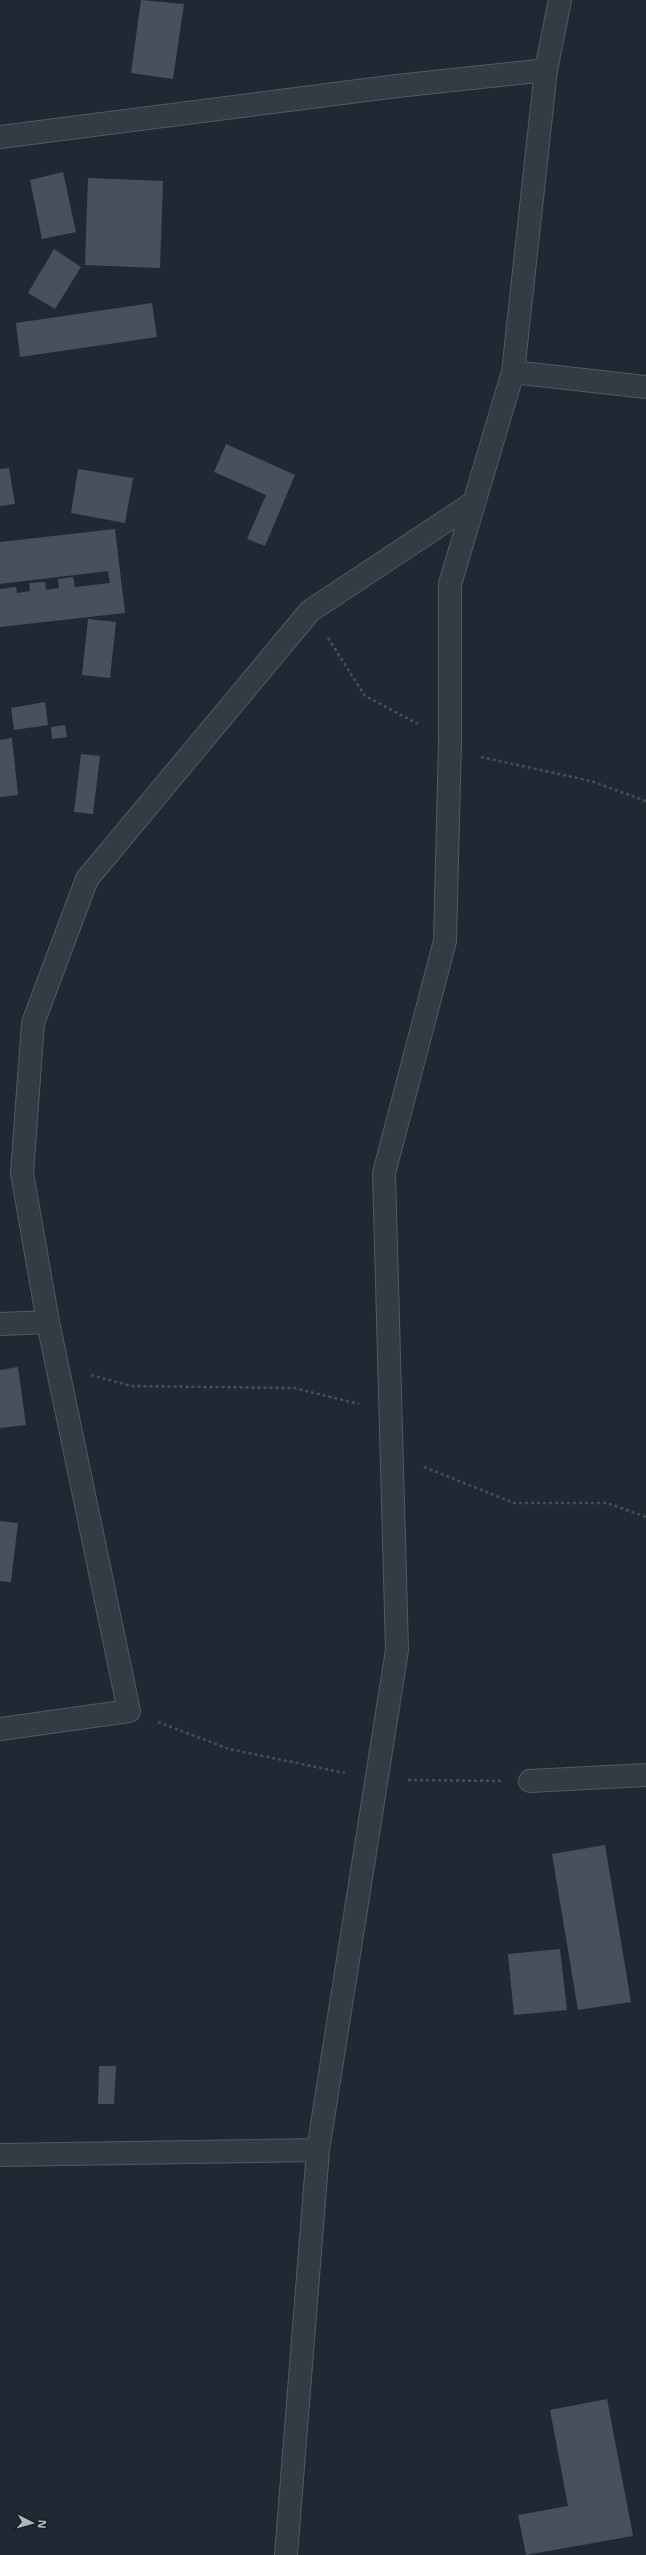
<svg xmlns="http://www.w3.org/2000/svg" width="646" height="2555" viewBox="0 0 646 2555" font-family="'Noto Sans',sans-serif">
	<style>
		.building { fill: #47505d }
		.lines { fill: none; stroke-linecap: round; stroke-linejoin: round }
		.minor-casing { stroke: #515962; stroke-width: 24 }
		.path { stroke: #425254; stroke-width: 2.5; stroke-dasharray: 3 3; stroke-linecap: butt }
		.minor { stroke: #333b44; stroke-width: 22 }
	</style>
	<rect width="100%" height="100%" fill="#202933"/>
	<path class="building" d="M 141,0 L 184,4 L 173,79 L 131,73 Z
		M 63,172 L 76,232 L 42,239 L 30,180 Z
		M 88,178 L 163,181 L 160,268 L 85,265 Z
		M 54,249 L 81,267 L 55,309 L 28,293 Z
		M 152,303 L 157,337 L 20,357 L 16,323 Z
		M 226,444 L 295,475 L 265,546 L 247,539 L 266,495 L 214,472 Z
		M 9,468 L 15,504 L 0,506 L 0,469 Z
		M 78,469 L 133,478 L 125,523 L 71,513 Z
		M 115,529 L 125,613 L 0,627 L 0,589 L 16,587 L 17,593 L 30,591 L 29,583 L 45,582 L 46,590 L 59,588 L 58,579 L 73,577 L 75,587 L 110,583 L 108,571 L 0,584 L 0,542 Z
		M 88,619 L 116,622 L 110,678 L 82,675 Z
		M 45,702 L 48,725 L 14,730 L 11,708 Z
		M 65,725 L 67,737 L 52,739 L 51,727 Z
		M 12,738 L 18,795 L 0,797 L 0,740 Z
		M 81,754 L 100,756 L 93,814 L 74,812 Z
		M 18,1367 L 26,1425 L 0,1428 L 0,1370 Z
		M 0,1521 L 18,1523 L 11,1582 L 0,1581 Z
		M 605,1845 L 631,2002 L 578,2010 L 552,1854 Z
		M 560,1949 L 567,2010 L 514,2015 L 508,1954 Z
		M 99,2066 L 116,2066 L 114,2104 L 98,2104 Z
		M 607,2399 L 633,2536 L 526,2555 L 518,2515 L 568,2506 L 550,2410 Z"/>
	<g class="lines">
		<g class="minor-casing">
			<path id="minor" d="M 0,137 L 397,86 L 546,70
				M 513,372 L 646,387
				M 0,1324 L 48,1322
				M 0,1729 L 129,1711 L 48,1322 L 22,1173 L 33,1023 L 87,879 L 310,611 L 473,503
				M 530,1781 L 646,1775
				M 0,2155 L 318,2150
				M 286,2555 L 318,2150 L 397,1650 L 384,1173 L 445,941 L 450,741 L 450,584 L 513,372 L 546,70 L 560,0"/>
		</g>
		<path class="path" d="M 328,638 L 365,696 L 418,724
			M 481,757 L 591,781 L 646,801
			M 91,1375 L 131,1386 L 294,1388 L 359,1404
			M 424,1467 L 514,1503 L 607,1503 L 646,1517
			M 158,1722 L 229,1749 L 345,1773
			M 408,1780 L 501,1781"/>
		<use href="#minor" class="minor"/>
	</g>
	<g transform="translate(32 2523) rotate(96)" stroke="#192028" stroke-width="3" paint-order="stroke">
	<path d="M0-3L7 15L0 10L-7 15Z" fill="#adb6c1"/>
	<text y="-6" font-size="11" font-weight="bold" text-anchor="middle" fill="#adb6c1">N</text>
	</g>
</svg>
